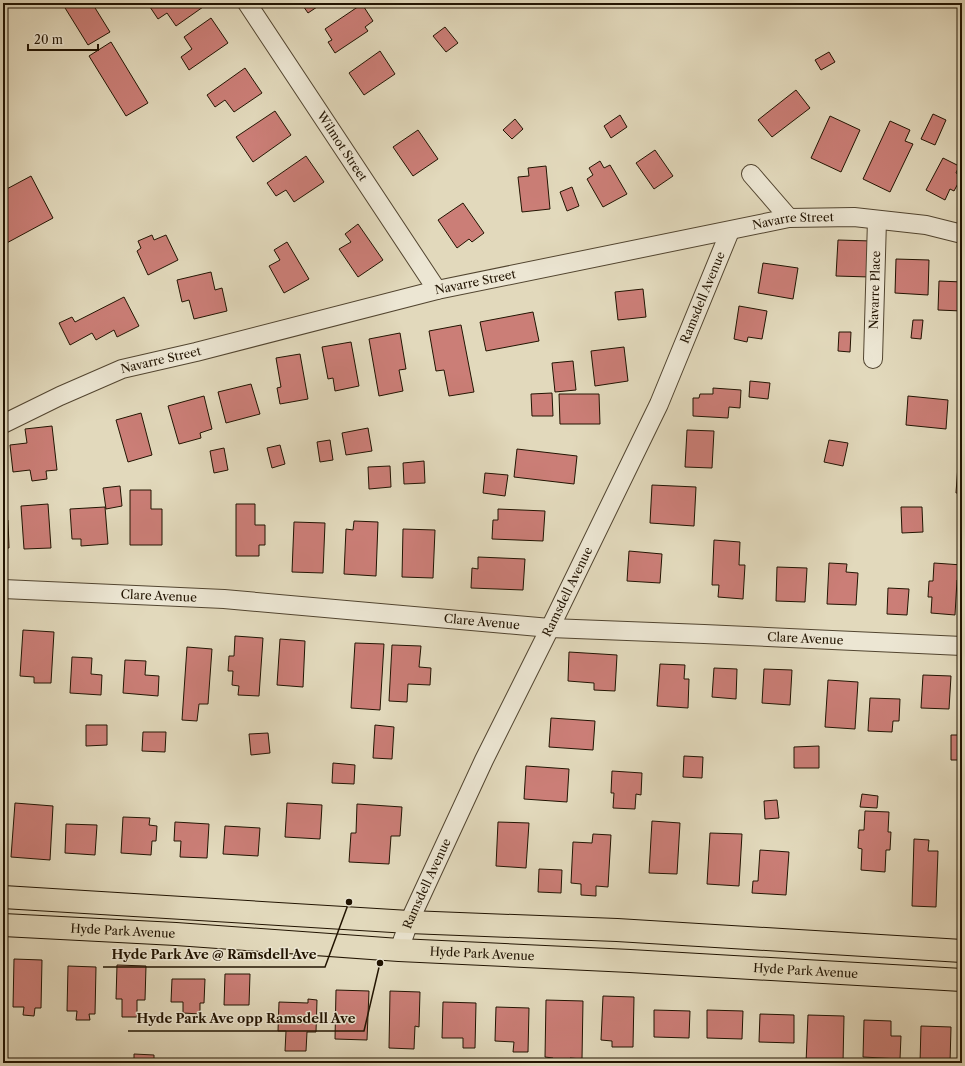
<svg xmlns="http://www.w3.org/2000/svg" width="965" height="1066" viewBox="0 0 965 1066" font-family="'Libre Caslon Text',serif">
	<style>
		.building { fill: #cb7e77; stroke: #221402 }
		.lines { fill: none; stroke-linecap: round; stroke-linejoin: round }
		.minor-casing { stroke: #524530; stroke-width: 20 }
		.primary-casing { stroke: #221402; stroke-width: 24 }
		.minor { stroke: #ece6d3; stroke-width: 18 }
		.primary { stroke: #e2d9bc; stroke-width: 22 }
		.labels { text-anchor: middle; stroke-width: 3; stroke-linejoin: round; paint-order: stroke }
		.street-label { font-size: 12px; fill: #221402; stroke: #ece6d3 }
		.leader { fill: none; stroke: #221402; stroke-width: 1.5 }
		.callout-dot { fill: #221402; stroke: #ece6d3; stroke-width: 1.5 }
		.callout-label { font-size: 13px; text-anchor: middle; font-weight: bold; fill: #221402; stroke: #ece6d3; stroke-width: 3; stroke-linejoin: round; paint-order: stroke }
	</style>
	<rect width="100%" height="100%" fill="#e2d9bc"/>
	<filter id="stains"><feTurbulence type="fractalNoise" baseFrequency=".005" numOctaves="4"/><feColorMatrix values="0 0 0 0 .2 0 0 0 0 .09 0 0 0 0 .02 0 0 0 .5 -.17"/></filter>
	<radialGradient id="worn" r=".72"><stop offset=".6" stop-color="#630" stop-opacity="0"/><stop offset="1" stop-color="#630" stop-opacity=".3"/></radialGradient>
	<path class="building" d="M 62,3 L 92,3 L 110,32 L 88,45 Z
		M 156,3 L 200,3 L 203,7 L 176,26 L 167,13 L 158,19 L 150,7 Z
		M 301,3 L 323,3 L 308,13 Z
		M 362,4 L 373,21 L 365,27 L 368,31 L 335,53 L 328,42 L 332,40 L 325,29 Z
		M 211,18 L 228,43 L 189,70 L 181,57 L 192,49 L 184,37 Z
		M 445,27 L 458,43 L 446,52 L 433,36 Z
		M 111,42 L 148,103 L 126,116 L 89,56 Z
		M 380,51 L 395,74 L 364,95 L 349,73 Z
		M 829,52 L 835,62 L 821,70 L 815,60 Z
		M 245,68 L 262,93 L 234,112 L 225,100 L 215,107 L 207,95 Z
		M 796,90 L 810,108 L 772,137 L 758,120 Z
		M 275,111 L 291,135 L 253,162 L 236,137 Z
		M 933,114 L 946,120 L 935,145 L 921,139 Z
		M 620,115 L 627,127 L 611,138 L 604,126 Z
		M 830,116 L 860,130 L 841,172 L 811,158 Z
		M 515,119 L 523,129 L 512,139 L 503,130 Z
		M 890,121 L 910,130 L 905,141 L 913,144 L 890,192 L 863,179 Z
		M 418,130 L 438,159 L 413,176 L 393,147 Z
		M 655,150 L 673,176 L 654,189 L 636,163 Z
		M 306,156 L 324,182 L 294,202 L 286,190 L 276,196 L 267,183 Z
		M 943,158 L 959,166 L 956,173 L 962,176 L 954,191 L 950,189 L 945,200 L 926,190 Z
		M 600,161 L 604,168 L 610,165 L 627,194 L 603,207 L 587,179 L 593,175 L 589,168 Z
		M 546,166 L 550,209 L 522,212 L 518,177 L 529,176 L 528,168 Z
		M 31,176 L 53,218 L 3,245 L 3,191 Z
		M 572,187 L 579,206 L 567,211 L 560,192 Z
		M 463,203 L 484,233 L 472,242 L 469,239 L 457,248 L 438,220 Z
		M 358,224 L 383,260 L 358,277 L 339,249 L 351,242 L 345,234 Z
		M 152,235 L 154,240 L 166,235 L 178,260 L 148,275 L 137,251 L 141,248 L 138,241 Z
		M 838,240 L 872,241 L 870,277 L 836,276 Z
		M 287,242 L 309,279 L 284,293 L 269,266 L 280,260 L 274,250 Z
		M 896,259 L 929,260 L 928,295 L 895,293 Z
		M 763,263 L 798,268 L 793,299 L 758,293 Z
		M 211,272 L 215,290 L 222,288 L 227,311 L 194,319 L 189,300 L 182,302 L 177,280 Z
		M 939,281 L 962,282 L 962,311 L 938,310 Z
		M 643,289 L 646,317 L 618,320 L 615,292 Z
		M 124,297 L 139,326 L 117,337 L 114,330 L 96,340 L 92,333 L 70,345 L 59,323 L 72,317 L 75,322 Z
		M 739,306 L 767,311 L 762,339 L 748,337 L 747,342 L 734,339 Z
		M 533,312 L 539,341 L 486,351 L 480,322 Z
		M 913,320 L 923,320 L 921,339 L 911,338 Z
		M 461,325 L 474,392 L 449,396 L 444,370 L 436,371 L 429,331 Z
		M 839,332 L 851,332 L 850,352 L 838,351 Z
		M 400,333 L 406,369 L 399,370 L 403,391 L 379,396 L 369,339 Z
		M 351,342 L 359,386 L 335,391 L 333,378 L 328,379 L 322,347 Z
		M 624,347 L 628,381 L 595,386 L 591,351 Z
		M 300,354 L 308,399 L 280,404 L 277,388 L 281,387 L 276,358 Z
		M 573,361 L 576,390 L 555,392 L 552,363 Z
		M 750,381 L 770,383 L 768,399 L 749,397 Z
		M 251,384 L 260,414 L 226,423 L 218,392 Z
		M 713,388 L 741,390 L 740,408 L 729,407 L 728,418 L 693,416 L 693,398 L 699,398 L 700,394 L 713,394 Z
		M 552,393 L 553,416 L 532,416 L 531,394 Z
		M 559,394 L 599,394 L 600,424 L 560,424 Z
		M 204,396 L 212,429 L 200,433 L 201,438 L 179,444 L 168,406 Z
		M 908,396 L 948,400 L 946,429 L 906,425 Z
		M 141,413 L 152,455 L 128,462 L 116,420 Z
		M 52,426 L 57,470 L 46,471 L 47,479 L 32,481 L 30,470 L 13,472 L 10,445 L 27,443 L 25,429 Z
		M 368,428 L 372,451 L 346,455 L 342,433 Z
		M 687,430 L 714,431 L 712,468 L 685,467 Z
		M 330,440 L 333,460 L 320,462 L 317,442 Z
		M 829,440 L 848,443 L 843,466 L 824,462 Z
		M 280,445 L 285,464 L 272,468 L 267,448 Z
		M 224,448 L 228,470 L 214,473 L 210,451 Z
		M 517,449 L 577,456 L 574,484 L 514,477 Z
		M 424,461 L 425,483 L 404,484 L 403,463 Z
		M 958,465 L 962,465 L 962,493 L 956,493 Z
		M 390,466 L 391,487 L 369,489 L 368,467 Z
		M 485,473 L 508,475 L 505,496 L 483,493 Z
		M 652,485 L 696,487 L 694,526 L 650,523 Z
		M 120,486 L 122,506 L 106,509 L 103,488 Z
		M 130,490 L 151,490 L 151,509 L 162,509 L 162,545 L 130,545 Z
		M 48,504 L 51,548 L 24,549 L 21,506 Z
		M 236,504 L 255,504 L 255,525 L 265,525 L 265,545 L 259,545 L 259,556 L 236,556 Z
		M 105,507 L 108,544 L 81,546 L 81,539 L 72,539 L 70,509 Z
		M 901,507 L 922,507 L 923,532 L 902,533 Z
		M 498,509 L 545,511 L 543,541 L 492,539 L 493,520 L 498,520 Z
		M 3,520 L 8,520 L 9,548 L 3,548 Z
		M 354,521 L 378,522 L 376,576 L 344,574 L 346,529 L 353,530 Z
		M 294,522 L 325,523 L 323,573 L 292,572 Z
		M 403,529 L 435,530 L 433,578 L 402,577 Z
		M 714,540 L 740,542 L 739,565 L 745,565 L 743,599 L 718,597 L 719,585 L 712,585 Z
		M 629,551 L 662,554 L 660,583 L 627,581 Z
		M 478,557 L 525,559 L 523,590 L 471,588 L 472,568 L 478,569 Z
		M 829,563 L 847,564 L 846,572 L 858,573 L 856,605 L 827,604 Z
		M 934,563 L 962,565 L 962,581 L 957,580 L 955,615 L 931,613 L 932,597 L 928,597 L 929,581 L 933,581 Z
		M 777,567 L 807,568 L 805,602 L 776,601 Z
		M 888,588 L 909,589 L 907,615 L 887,614 Z
		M 23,630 L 54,632 L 51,683 L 34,683 L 34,677 L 20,676 Z
		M 235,636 L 263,638 L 259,696 L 238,695 L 239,686 L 232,685 L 233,671 L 228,671 L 229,656 L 234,656 Z
		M 280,639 L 305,641 L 303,687 L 277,685 Z
		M 355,643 L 384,644 L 380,710 L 351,708 Z
		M 392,645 L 421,646 L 419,667 L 431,668 L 430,685 L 408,684 L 407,702 L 389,701 Z
		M 187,647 L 212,649 L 208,704 L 199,704 L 197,721 L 182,720 Z
		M 569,652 L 617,655 L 615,691 L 594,690 L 594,683 L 568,681 Z
		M 72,657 L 92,658 L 91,674 L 102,675 L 101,695 L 70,693 Z
		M 125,660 L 146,661 L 145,675 L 159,676 L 158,696 L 123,693 Z
		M 660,664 L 685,665 L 684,679 L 689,679 L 688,708 L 657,706 Z
		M 714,668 L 737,669 L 736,699 L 712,697 Z
		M 764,669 L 792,670 L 790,705 L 762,703 Z
		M 923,675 L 951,676 L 949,709 L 921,708 Z
		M 828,680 L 858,682 L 855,729 L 825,727 Z
		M 870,698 L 900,699 L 899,721 L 893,721 L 892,732 L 868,731 Z
		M 551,718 L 595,721 L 593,750 L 549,747 Z
		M 86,725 L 107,725 L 107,745 L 86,746 Z
		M 375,725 L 394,727 L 392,759 L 373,758 Z
		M 143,732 L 166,732 L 165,752 L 142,751 Z
		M 268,733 L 270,753 L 251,755 L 249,734 Z
		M 951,735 L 961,735 L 962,760 L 951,760 Z
		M 819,746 L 819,768 L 794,768 L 794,747 Z
		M 684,756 L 703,757 L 702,778 L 683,777 Z
		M 333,763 L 355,765 L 354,784 L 332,783 Z
		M 526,766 L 569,769 L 567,802 L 524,799 Z
		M 612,771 L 642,773 L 641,795 L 636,794 L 635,809 L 613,808 L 614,793 L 611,793 Z
		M 862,794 L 878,796 L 877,808 L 860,807 Z
		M 777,800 L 779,818 L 765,819 L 764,801 Z
		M 15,803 L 53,806 L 50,860 L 11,857 Z
		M 287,803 L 322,805 L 320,839 L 285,837 Z
		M 357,804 L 402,807 L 400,836 L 391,836 L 389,864 L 349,862 L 351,833 L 356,833 Z
		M 865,811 L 889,812 L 888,832 L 891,832 L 890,850 L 886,850 L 885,872 L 861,870 L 862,849 L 858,848 L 859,830 L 864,830 Z
		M 123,817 L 150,818 L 149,825 L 157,826 L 156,841 L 152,841 L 151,855 L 121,853 Z
		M 652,821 L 680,823 L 677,874 L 649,873 Z
		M 175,822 L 209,824 L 207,858 L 180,857 L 181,841 L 174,841 Z
		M 498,822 L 529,823 L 526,868 L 496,866 Z
		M 66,824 L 97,825 L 95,855 L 65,853 Z
		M 225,826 L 260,828 L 258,856 L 223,854 Z
		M 710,833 L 742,834 L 739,886 L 707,884 Z
		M 593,834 L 611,835 L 608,887 L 596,886 L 596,896 L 581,895 L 581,884 L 571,883 L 573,842 L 592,843 Z
		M 914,839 L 929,840 L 928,851 L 938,851 L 936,907 L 912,906 Z
		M 760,850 L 789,852 L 786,895 L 752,893 L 753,881 L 758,881 Z
		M 539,869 L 562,870 L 561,893 L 538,892 Z
		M 14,959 L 42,960 L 41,1008 L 35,1008 L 34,1016 L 23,1015 L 24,1007 L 13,1007 Z
		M 117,965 L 146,966 L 145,1000 L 137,1000 L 137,1017 L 122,1017 L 122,999 L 116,999 Z
		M 68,966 L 96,967 L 95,1014 L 89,1014 L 90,1020 L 76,1020 L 77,1011 L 67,1011 Z
		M 225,974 L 250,974 L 249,1005 L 224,1005 Z
		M 172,979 L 205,979 L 204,1003 L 200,1003 L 200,1014 L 183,1013 L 183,1002 L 171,1002 Z
		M 336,990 L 369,991 L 367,1040 L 335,1039 Z
		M 390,991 L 420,992 L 419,1027 L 415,1026 L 414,1049 L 389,1048 Z
		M 603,996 L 634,997 L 633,1047 L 612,1047 L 612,1041 L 601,1040 Z
		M 308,999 L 317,1000 L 316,1032 L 307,1032 L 306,1051 L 285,1051 L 286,1031 L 278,1031 L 279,1002 L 308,1003 Z
		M 546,1000 L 583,1001 L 582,1059 L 570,1058 L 570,1063 L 553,1063 L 553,1058 L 545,1057 Z
		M 443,1002 L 476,1003 L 475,1048 L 463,1048 L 463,1038 L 442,1038 Z
		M 496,1007 L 529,1008 L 528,1052 L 513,1052 L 514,1042 L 495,1041 Z
		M 654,1010 L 690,1011 L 689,1038 L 654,1037 Z
		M 707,1010 L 743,1011 L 742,1039 L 707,1038 Z
		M 760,1014 L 794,1015 L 794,1043 L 759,1042 Z
		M 808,1015 L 844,1016 L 843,1063 L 806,1063 Z
		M 864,1020 L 891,1021 L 891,1036 L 901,1036 L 900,1059 L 863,1057 Z
		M 921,1026 L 951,1027 L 950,1063 L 920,1063 Z
		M 134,1054 L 154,1055 L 154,1063 L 134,1063 Z"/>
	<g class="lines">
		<g class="minor-casing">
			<g id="minor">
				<path id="s1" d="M 247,3 L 437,290"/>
				<path d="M 751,174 L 789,218"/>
				<path id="s2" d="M 873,359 L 877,220"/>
				<path id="s3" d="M 3,424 L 60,396 L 122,369 L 196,352 L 437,290 L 789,218 L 854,217 L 926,225 L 962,234"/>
				<path id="s4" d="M 3,589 L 224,599 L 550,628 L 704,634 L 962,646"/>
				<path id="s5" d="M 399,950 L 409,922 L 484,760 L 550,628 L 659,404 L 730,231"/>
			</g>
		</g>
		<g class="primary-casing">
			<g id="primary">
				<path d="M 3,897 L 409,922 L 617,930 L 962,951"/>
				<path id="s6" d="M 3,925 L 176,934 L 399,950 L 630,961 L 962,980"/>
			</g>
		</g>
		<use href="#minor" class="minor"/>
		<use href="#primary" class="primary"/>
	</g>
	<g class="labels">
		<g class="street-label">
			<text dy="4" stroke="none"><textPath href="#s1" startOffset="172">Wilmot Street</textPath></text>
			<text dy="4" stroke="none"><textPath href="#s3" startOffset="819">Navarre Street</textPath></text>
			<text dy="4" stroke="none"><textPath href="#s3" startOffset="495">Navarre Street</textPath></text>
			<text dy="4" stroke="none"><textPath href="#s2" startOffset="69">Navarre Place</textPath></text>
			<text dy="4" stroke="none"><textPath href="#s5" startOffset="720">Ramsdell Avenue</textPath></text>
			<text dy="4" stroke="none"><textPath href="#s3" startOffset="171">Navarre Street</textPath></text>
			<text dy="4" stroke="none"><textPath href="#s5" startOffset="396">Ramsdell Avenue</textPath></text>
			<text dy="4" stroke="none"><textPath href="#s4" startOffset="156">Clare Avenue</textPath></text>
			<text dy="4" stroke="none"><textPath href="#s4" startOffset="480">Clare Avenue</textPath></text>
			<text dy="4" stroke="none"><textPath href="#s4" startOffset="804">Clare Avenue</textPath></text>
			<text dy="4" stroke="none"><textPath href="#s5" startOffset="72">Ramsdell Avenue</textPath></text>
			<text dy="4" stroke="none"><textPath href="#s6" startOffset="120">Hyde Park Avenue</textPath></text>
			<text dy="4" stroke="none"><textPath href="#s6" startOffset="480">Hyde Park Avenue</textPath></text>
			<text dy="4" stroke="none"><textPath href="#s6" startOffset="804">Hyde Park Avenue</textPath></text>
		</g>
	</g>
	<path class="leader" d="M349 902L325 967H103M380 963L364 1031H128"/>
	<g class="callout-dot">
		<circle cx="349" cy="902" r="4"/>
		<circle cx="380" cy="963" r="4"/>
	</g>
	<g class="callout-label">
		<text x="214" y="959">Hyde Park Ave @ Ramsdell Ave</text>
		<text x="246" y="1023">Hyde Park Ave opp Ramsdell Ave</text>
	</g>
	<rect width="965" height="1066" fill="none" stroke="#e2d9bc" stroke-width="16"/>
	<rect x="4" y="4" width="957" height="1058" fill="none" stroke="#221402" stroke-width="2"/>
	<rect x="8" y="8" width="949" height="1050" fill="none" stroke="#221402"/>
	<path d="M28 44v6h70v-6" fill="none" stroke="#221402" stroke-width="2"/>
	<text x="34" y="44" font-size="12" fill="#221402" stroke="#ece6d3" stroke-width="3" paint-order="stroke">20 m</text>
	<rect width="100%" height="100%" filter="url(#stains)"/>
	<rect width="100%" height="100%" fill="url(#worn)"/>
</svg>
